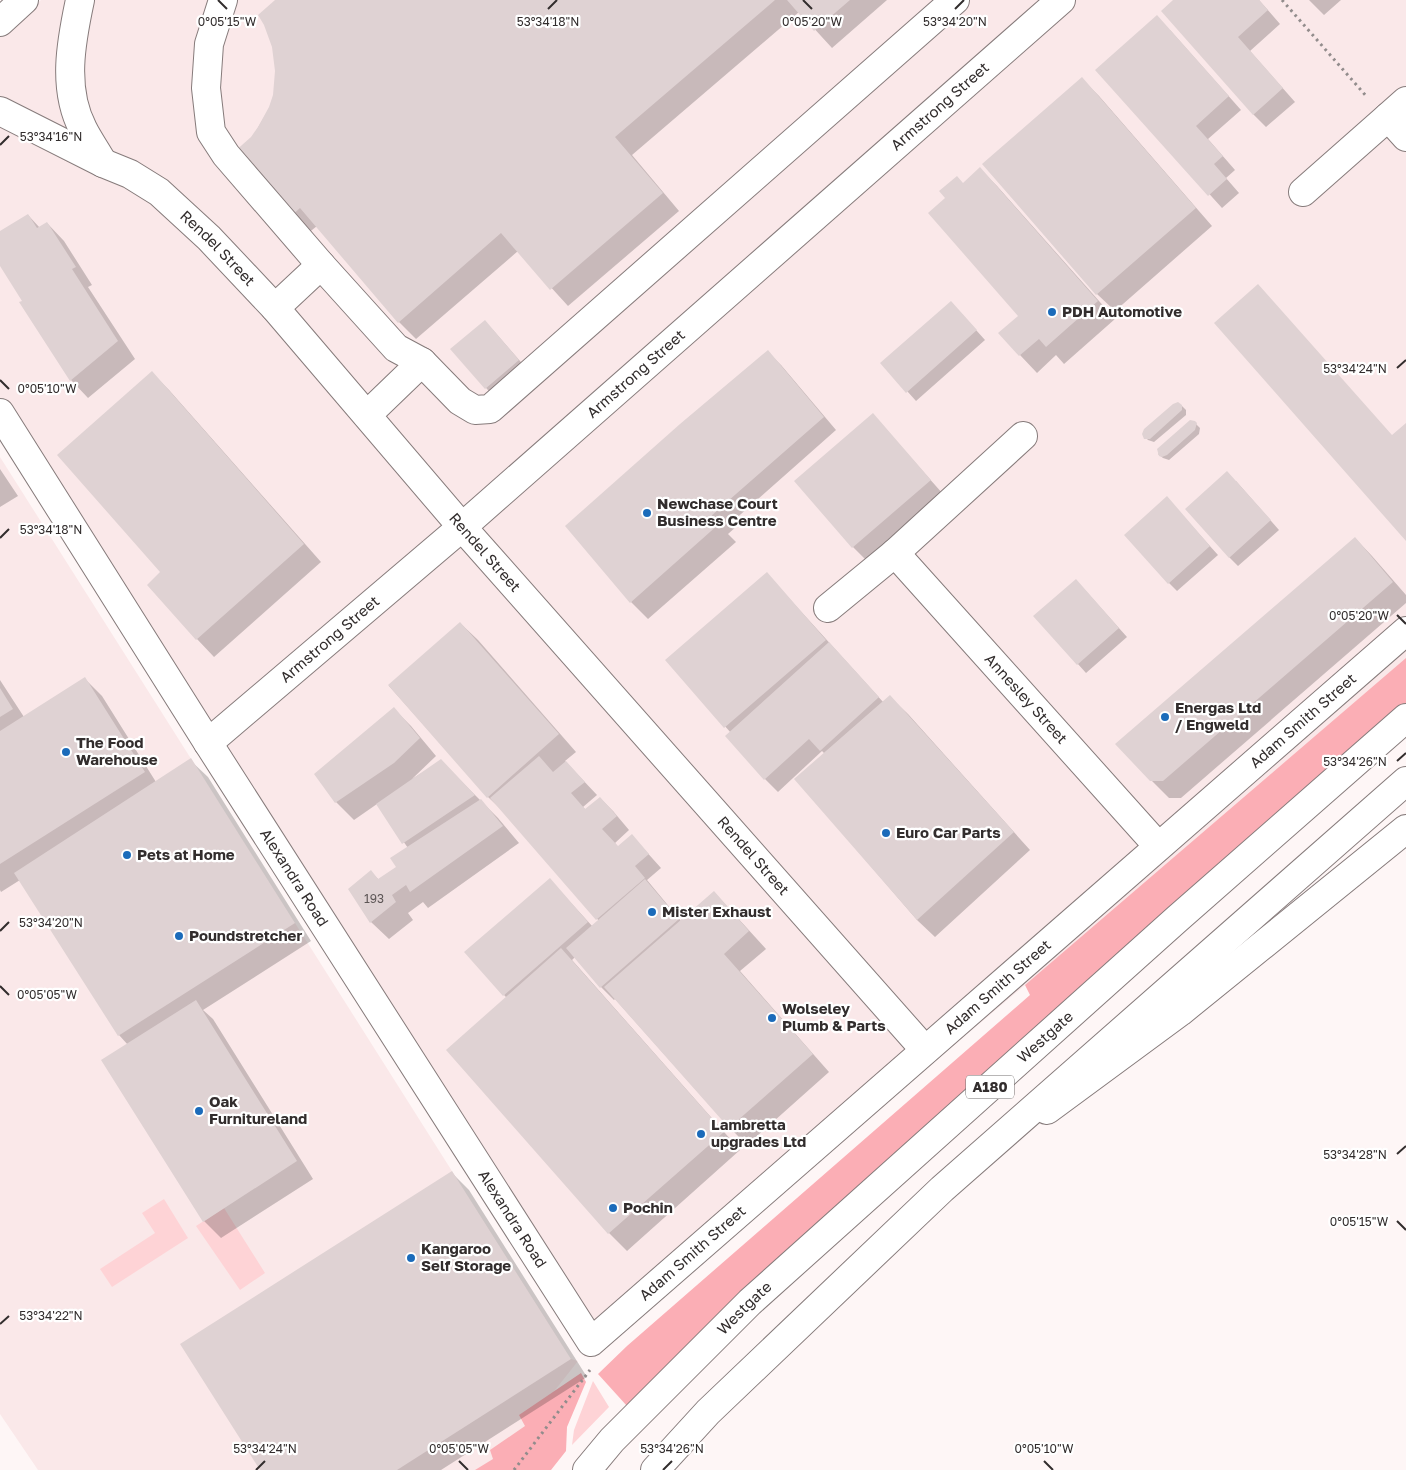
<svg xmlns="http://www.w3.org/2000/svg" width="1406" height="1470" viewBox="0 0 1406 1470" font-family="'Golos Text',sans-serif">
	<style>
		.built { fill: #fae8e9 }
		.green { fill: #fed3d6 }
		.forest { fill: #fbaeb5 }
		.shadow { fill: #0003 }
		.building { fill: #dfd2d3 }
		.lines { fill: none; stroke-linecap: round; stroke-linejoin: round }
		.minor-casing { stroke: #867b7b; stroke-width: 30 }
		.highway-casing { stroke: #867b7b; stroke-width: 30 }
		.path { stroke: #928c8c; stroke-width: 3; stroke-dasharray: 2.5 4; stroke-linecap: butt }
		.minor { stroke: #fff; stroke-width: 28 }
		.highway { stroke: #fff; stroke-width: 28 }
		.ticks { fill: none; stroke: #322d2d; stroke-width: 2 }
		.poi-dot { fill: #1b6bba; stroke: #fff; stroke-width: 2 }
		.labels { text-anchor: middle; stroke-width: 4.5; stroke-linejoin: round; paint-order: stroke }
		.number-label { font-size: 12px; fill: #5d5656 }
		.shield { fill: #fff; stroke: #706c6c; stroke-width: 1 }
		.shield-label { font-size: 14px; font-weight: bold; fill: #322d2d }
		.street-label { font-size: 15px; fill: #322d2d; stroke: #fff }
		.poi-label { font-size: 15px; font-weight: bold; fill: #322d2d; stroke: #fff; text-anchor: start }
		.ticks-label { font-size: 12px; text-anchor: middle; fill: #322d2d; stroke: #fff; stroke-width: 4.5; stroke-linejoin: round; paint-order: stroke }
	</style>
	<rect width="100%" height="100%" fill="#fef6f6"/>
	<path class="built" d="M 41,0 L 1406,0 L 1406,663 L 585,1357 L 0,436 L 0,36 Z
		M 0,457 L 571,1359 L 578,1361 L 492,1470 L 38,1470 L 0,1414 Z"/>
	<path class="green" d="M 164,1199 L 188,1238 L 112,1287 L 100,1269 L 155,1233 L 142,1213 Z
		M 224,1208 L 265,1273 L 240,1290 L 196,1226 Z
		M 593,1381 L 609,1407 L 572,1445 L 574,1430 Z"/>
	<path class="forest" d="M 1406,658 L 1406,708 L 927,1127 L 701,1331 L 627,1406 L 598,1374 L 627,1346 L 1030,995 L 1025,985 Z
		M 581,1373 L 586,1382 L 567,1427 L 566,1451 L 551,1470 L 475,1470 L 493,1459 L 490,1450 L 525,1426 L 519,1415 Z"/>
	<path class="shadow" d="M 277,0 L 887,0 L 832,48 L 799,12 L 632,155 L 679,211 L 568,306 L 518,251 L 416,339 L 399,322 L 317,226 L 307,234 L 290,217 L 252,138 L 270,107 L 274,95 L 276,71 Z
		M 1175,0 L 1259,0 L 1280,24 L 1250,51 L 1295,102 L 1266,127 L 1253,114 Z
		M 1309,0 L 1341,0 L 1324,15 Z
		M 1170,30 L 1241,110 L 1208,139 L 1235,170 L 1226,178 L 1239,193 L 1222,208 L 1097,70 Z
		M 1082,79 L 1099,96 L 1212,226 L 1115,311 L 1097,294 Z
		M 980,169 L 997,186 L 1115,319 L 1064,364 L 1056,355 L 1037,373 L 1020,355 L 1020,316 L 947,198 Z
		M 28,215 L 40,228 L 47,223 L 64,241 L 92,285 L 88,287 L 135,359 L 88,398 L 71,380 L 21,302 L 24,302 L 0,264 L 0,232 Z
		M 959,311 L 985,340 L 916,401 L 882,363 Z
		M 493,330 L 527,369 L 494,397 L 452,349 Z
		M 768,352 L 781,365 L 836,430 L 732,522 L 737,526 L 728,534 L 736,542 L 648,619 L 631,602 Z
		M 152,373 L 169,390 L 321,562 L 214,657 L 197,639 L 162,573 Z
		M 1182,406 L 1186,410 L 1186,415 L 1154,442 L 1148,440 L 1144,436 Z
		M 873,415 L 943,494 L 866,560 L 853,547 Z
		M 1194,422 L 1200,428 L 1199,434 L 1169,460 L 1163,458 L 1158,454 Z
		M 0,469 L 18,496 L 0,507 Z
		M 1236,481 L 1279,530 L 1238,566 L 1229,557 Z
		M 1175,507 L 1218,555 L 1177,591 L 1169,583 Z
		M 1355,538 L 1372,556 L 1406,595 L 1406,603 L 1181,798 L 1169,798 L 1151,780 Z
		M 767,574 L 884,703 L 890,697 L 908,714 L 1030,850 L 935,937 L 917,920 L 796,779 L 825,754 L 822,751 L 778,792 L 765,779 L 731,733 L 667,660 Z
		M 1084,589 L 1127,637 L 1086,673 L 1035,616 Z
		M 460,623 L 478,640 L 576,752 L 565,761 L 597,795 L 583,807 L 586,810 L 600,798 L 613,811 L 629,830 L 615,843 L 618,847 L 644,849 L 661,868 L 647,880 L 681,921 L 714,892 L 766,949 L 740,971 L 829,1072 L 747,1145 L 730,1128 L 615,999 L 614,1000 L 601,987 L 575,957 L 572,960 L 740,1150 L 627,1251 L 609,1233 L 447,1050 L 507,998 L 504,995 L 562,893 L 593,927 L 599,921 L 506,814 L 488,797 L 389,686 Z
		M 85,679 L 102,696 L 156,782 L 190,760 L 208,777 L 311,941 L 203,1010 L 213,1019 L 313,1179 L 221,1238 L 204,1221 L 128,1045 L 119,1035 L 20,880 L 1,892 L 0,890 L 0,680 L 24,717 Z
		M 394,709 L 411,726 L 436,756 L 412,779 L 441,761 L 498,818 L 519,843 L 428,908 L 423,902 L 408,913 L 413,920 L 389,939 L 371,922 L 349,889 L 371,872 L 379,880 L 397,867 L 408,848 L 377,804 L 354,820 L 336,802 L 316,775 Z
		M 452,1173 L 469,1190 L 587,1377 L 441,1470 L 261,1470 Z"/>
	<path class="building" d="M 275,0 L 775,0 L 615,137 L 663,193 L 550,290 L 501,233 L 398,323 L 300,208 L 289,218 L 233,153 L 251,137 L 258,127 L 269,107 L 273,95 L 275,71 L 272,47 L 264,25 L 258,15 Z
		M 787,0 L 850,0 L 814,31 Z
		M 1173,0 L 1259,0 L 1268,10 L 1238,37 L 1283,88 L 1253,115 L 1161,11 Z
		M 1157,15 L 1229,96 L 1196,126 L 1223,156 L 1214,164 L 1227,179 L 1208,196 L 1095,70 Z
		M 1082,77 L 1196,208 L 1096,295 L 982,164 Z
		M 980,167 L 1098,301 L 1046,347 L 1039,339 L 1019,356 L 998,333 L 1018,316 L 928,213 L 945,198 L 939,191 L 957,176 L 963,183 Z
		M 28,214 L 37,228 L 47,222 L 76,267 L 72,269 L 118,341 L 70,381 L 19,302 L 22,301 L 0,266 L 0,231 Z
		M 1258,284 L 1392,435 L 1406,423 L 1406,541 L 1214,323 Z
		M 951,301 L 977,330 L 906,393 L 880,363 Z
		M 485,320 L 519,360 L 485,389 L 450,349 Z
		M 768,350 L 824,417 L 720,508 L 709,518 L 719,524 L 630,603 L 565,526 L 680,424 Z
		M 152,371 L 304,544 L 196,640 L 147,585 L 160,572 L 57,455 Z
		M 1178,402 L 1182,405 L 1182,410 L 1150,439 L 1144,439 L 1142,434 L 1144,429 L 1173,404 Z
		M 873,413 L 931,480 L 852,548 L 794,481 Z
		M 1190,420 L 1195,421 L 1197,423 L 1195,430 L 1167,455 L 1162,457 L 1159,456 L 1157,449 Z
		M 1227,471 L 1271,520 L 1229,558 L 1185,509 Z
		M 1167,496 L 1210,546 L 1168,584 L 1124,535 Z
		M 1355,537 L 1393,582 L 1163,781 L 1150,781 L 1115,744 Z
		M 767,572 L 826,640 L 724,728 L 665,660 Z
		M 1076,579 L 1119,628 L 1077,665 L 1033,616 Z
		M 460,622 L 559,734 L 487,798 L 388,685 Z
		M 829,642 L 879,697 L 820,751 L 809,739 L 764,780 L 725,736 Z
		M 85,677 L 145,772 L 0,864 L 0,731 Z
		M 0,688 L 13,709 L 0,717 Z
		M 890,695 L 1014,832 L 917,920 L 794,779 Z
		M 394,707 L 420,738 L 394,763 L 335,803 L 314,774 Z
		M 539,756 L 553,772 L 566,761 L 585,782 L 571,793 L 585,809 L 600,797 L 617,816 L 602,829 L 618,846 L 632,834 L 649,854 L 635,866 L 645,878 L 596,920 L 490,798 Z
		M 191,758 L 295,923 L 118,1036 L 14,873 Z
		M 441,759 L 475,795 L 402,844 L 376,804 Z
		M 481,799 L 503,826 L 410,892 L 406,885 L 392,895 L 396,902 L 370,923 L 348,889 L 371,870 L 378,879 L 396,867 L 390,858 Z
		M 550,878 L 588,922 L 503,996 L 464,952 Z
		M 645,879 L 679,919 L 600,988 L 566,948 Z
		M 714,891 L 749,931 L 724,954 L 813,1054 L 729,1128 L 604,987 Z
		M 561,948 L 724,1132 L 608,1234 L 446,1050 Z
		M 196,1000 L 297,1161 L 203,1222 L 101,1060 Z
		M 452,1171 L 571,1359 L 397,1470 L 260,1470 L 180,1344 Z"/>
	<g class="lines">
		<g class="minor-casing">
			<g id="minor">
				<path d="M 80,0 C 71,42 62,89 83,129 C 89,141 97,152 103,163"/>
				<path d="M 223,0 L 209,44 L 206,88 L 211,132 L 226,155 L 321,265"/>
				<path d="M 0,22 L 24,0"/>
				<path id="s1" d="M 0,111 L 103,163 L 130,174 L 159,192 L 209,238 L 275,308 L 462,527 L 925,1050"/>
				<path d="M 1388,117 L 1406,101"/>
				<path d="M 1303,192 L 1388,117 L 1406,137"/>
				<path d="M 275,308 L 321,265 L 396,348 L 422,362 L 460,401 L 475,410 L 490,409 L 955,0"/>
				<path id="s2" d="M 0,413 L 208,743 L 591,1342 L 1406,631"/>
				<path d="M 367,415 L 422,362"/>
				<path id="s3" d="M 895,553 L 1158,846"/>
				<path d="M 828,608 L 895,553 L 1023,436"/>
				<path id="s4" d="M 208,743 L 462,527 L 1061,0"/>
				<path d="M 1047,1110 L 1180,1012 L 1406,829"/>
			</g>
		</g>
		<g class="highway-casing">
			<g id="highway">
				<path id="s5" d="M 587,1470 L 612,1440 L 750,1302 L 1177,919 L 1406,718"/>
				<path d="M 655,1470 L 708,1412 L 942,1189 L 1406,781"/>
			</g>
		</g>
		<path class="path" d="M 1282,0 L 1367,97
			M 514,1470 L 590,1370"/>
		<use href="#minor" class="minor"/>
		<use href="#highway" class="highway"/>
	</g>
	<path class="ticks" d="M 218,0 L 227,9M 803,0 L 812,9M 548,9 L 557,0M 955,9 L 964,0M 0,145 L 9,136M 1397,368 L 1406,360M 0,380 L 9,389M 0,538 L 9,529M 1397,615 L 1406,624M 1397,761 L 1406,753M 0,931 L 9,922M 0,986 L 9,995M 1397,1154 L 1406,1146M 1397,1221 L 1406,1230M 0,1324 L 9,1316M 459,1461 L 468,1470M 1044,1461 L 1053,1470M 256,1470 L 265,1461M 663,1470 L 672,1461"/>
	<g class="poi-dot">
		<circle cx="1052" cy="312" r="5"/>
		<circle cx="647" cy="513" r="5"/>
		<circle cx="1165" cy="717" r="5"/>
		<circle cx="66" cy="752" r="5"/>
		<circle cx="886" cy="833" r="5"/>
		<circle cx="127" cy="855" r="5"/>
		<circle cx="652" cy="912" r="5"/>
		<circle cx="179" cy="936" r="5"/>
		<circle cx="772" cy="1018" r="5"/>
		<circle cx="199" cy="1111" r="5"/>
		<circle cx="701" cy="1134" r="5"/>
		<circle cx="613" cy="1208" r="5"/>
		<circle cx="411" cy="1258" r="5"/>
	</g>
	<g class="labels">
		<g class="number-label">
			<text x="374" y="903">193</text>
		</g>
		<rect class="shield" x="966" y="1075.5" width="48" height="23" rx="4"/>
		<g class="shield-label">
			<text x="990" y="1092">A180</text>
		</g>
		<g class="street-label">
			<text dy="5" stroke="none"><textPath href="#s4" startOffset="970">Armstrong Street</textPath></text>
			<text dy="5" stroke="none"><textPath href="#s1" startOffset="260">Rendel Street</textPath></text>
			<text dy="5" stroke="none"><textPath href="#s4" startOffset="565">Armstrong Street</textPath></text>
			<text dy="5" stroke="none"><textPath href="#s1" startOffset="665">Rendel Street</textPath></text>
			<text dy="5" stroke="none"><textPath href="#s4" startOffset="160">Armstrong Street</textPath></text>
			<text dy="5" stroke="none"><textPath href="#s3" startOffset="196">Annesley Street</textPath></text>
			<text dy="5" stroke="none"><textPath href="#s2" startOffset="2046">Adam Smith Street</textPath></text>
			<text dy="5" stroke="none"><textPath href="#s1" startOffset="1070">Rendel Street</textPath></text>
			<text dy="5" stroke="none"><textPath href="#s2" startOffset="550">Alexandra Road</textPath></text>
			<text dy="5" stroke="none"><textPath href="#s2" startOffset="1641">Adam Smith Street</textPath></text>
			<text dy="5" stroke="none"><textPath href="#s5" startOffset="631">Westgate</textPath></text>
			<text dy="5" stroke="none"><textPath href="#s2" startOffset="955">Alexandra Road</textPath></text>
			<text dy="5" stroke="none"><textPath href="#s2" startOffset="1236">Adam Smith Street</textPath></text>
			<text dy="5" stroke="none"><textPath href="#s5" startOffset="226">Westgate</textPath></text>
		</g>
		<g class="poi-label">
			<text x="1062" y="317">PDH Automotive</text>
			<text x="657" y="509">Newchase Court<tspan x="657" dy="17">Business Centre</tspan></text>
			<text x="1175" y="713">Energas Ltd<tspan x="1175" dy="17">/ Engweld</tspan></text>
			<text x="76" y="748">The Food<tspan x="76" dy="17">Warehouse</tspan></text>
			<text x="896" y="838">Euro Car Parts</text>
			<text x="137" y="860">Pets at Home</text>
			<text x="662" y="917">Mister Exhaust</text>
			<text x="189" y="941">Poundstretcher</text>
			<text x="782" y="1014">Wolseley<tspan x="782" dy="17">Plumb &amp; Parts</tspan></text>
			<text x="209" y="1107">Oak<tspan x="209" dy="17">Furnitureland</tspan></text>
			<text x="711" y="1130">Lambretta<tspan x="711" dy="17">upgrades Ltd</tspan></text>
			<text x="623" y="1213">Pochin</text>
			<text x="421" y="1254">Kangaroo<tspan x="421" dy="17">Self Storage</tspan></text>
		</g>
	</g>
	<g class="ticks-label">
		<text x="548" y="26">53°34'18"N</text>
		<text x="955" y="26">53°34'20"N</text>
		<text x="227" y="26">0°05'15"W</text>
		<text x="812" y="26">0°05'20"W</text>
		<text x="51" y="141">53°34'16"N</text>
		<text x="1355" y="373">53°34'24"N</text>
		<text x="47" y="393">0°05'10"W</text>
		<text x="51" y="534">53°34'18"N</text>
		<text x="1359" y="620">0°05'20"W</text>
		<text x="1355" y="766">53°34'26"N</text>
		<text x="51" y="927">53°34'20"N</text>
		<text x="47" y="999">0°05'05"W</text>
		<text x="1355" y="1159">53°34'28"N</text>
		<text x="1359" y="1226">0°05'15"W</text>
		<text x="51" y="1320">53°34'22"N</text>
		<text x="459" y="1453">0°05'05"W</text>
		<text x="1044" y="1453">0°05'10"W</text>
		<text x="265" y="1453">53°34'24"N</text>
		<text x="672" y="1453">53°34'26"N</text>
	</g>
</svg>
